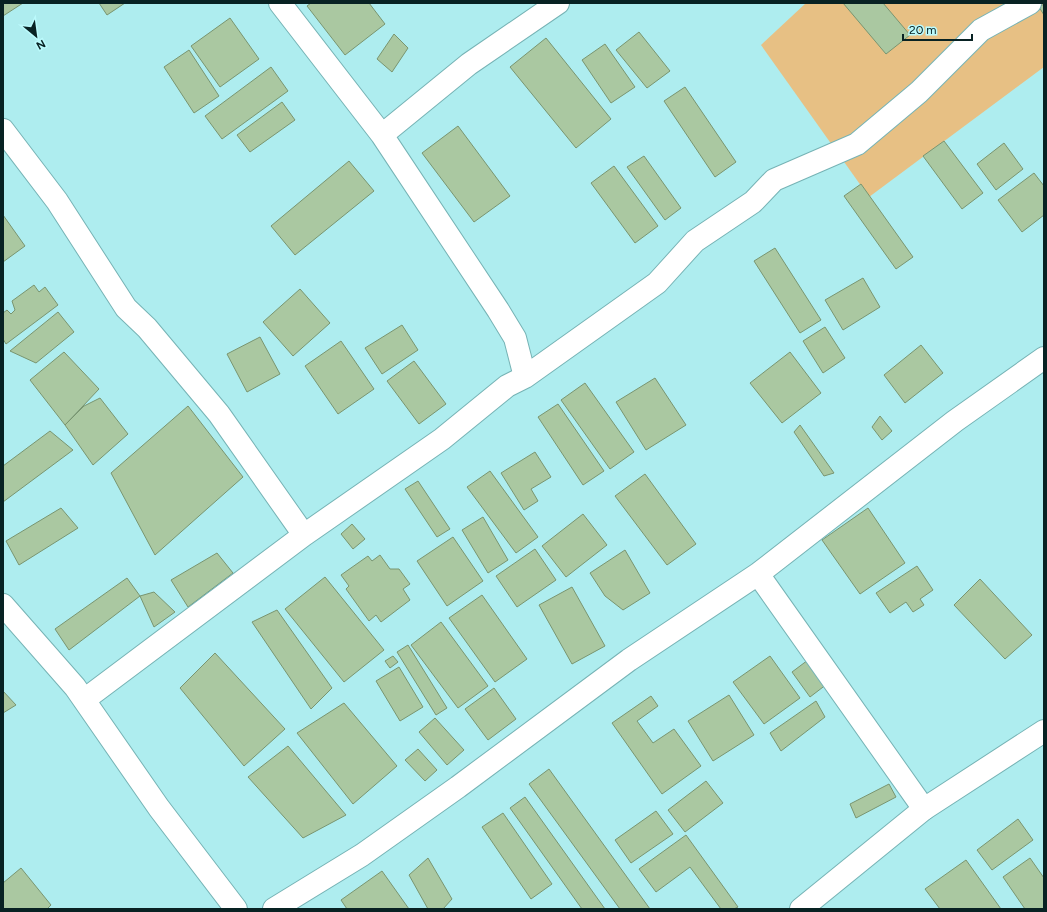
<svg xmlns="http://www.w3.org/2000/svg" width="1047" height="912" viewBox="0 0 1047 912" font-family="Figtree,sans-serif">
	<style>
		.green { fill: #e7c084 }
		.building { fill: #aac8a1; stroke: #799570 }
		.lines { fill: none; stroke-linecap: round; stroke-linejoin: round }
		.minor-casing { stroke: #76b3b5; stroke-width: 24 }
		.tertiary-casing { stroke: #76b3b5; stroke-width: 24 }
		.minor { stroke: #fff; stroke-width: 22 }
		.tertiary { stroke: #fff; stroke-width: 22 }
	</style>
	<rect width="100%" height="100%" fill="#aeedef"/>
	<path class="green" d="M 806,3 L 1044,3 L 1044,67 L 869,197 L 761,45 Z"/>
	<path class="building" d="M 3,3 L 23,3 L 3,16 Z
		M 99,3 L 125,3 L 107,15 Z
		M 311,3 L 369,3 L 385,24 L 345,55 L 307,6 Z
		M 843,3 L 883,3 L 910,35 L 886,54 Z
		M 1044,4 L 1044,15 L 1039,7 Z
		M 230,18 L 259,59 L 220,87 L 191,46 Z
		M 639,32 L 670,71 L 647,88 L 616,50 Z
		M 394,34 L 408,48 L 392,72 L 377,59 Z
		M 546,38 L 611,119 L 576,148 L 510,67 Z
		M 605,44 L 635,87 L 611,103 L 582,60 Z
		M 189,50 L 219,96 L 194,113 L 164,67 Z
		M 271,67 L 288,91 L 222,139 L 205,116 Z
		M 685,87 L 736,162 L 715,177 L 664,101 Z
		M 282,102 L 295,120 L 250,152 L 237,135 Z
		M 458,126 L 510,196 L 474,222 L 422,153 Z
		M 944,141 L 983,193 L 962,209 L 923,156 Z
		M 1004,143 L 1023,169 L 996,190 L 977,164 Z
		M 644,156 L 681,208 L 665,220 L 627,167 Z
		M 349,161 L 374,191 L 295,255 L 271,226 Z
		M 614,166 L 658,226 L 635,243 L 591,183 Z
		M 1034,173 L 1044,186 L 1044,215 L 1022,232 L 998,200 Z
		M 861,184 L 913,257 L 896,269 L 844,196 Z
		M 3,215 L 25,246 L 3,262 Z
		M 775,248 L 821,320 L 800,333 L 754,261 Z
		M 863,278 L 880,307 L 843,330 L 825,300 Z
		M 34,285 L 39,292 L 45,287 L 58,305 L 6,344 L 3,339 L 3,313 L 7,310 L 11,314 L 15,310 L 12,301 Z
		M 300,289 L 330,323 L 293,356 L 263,322 Z
		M 58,312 L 74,332 L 36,363 L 10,351 Z
		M 402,325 L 418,350 L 382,374 L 365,348 Z
		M 825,327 L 845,358 L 823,373 L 803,341 Z
		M 260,337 L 280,374 L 247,392 L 227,354 Z
		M 341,341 L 374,389 L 338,414 L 305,366 Z
		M 921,345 L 943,373 L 905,403 L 884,375 Z
		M 64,352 L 99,389 L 65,425 L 30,380 Z
		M 790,352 L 821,393 L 782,423 L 750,383 Z
		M 414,361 L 446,404 L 419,424 L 387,381 Z
		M 655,378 L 686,425 L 646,450 L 616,402 Z
		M 585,383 L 634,452 L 610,469 L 561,400 Z
		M 100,398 L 128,434 L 93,465 L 65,425 L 84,406 Z
		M 558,404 L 604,471 L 583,485 L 538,417 Z
		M 188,406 L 243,477 L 155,555 L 111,473 Z
		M 880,416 L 892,431 L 882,440 L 872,427 Z
		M 800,425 L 834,473 L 824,476 L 794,432 Z
		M 50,431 L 73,450 L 3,502 L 3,466 Z
		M 535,452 L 551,477 L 531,489 L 538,501 L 524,510 L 501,473 Z
		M 490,471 L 538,537 L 516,553 L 467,487 Z
		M 645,474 L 696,544 L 667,565 L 615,496 Z
		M 418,481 L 450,529 L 437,537 L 405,489 Z
		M 61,508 L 78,528 L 19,565 L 6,541 Z
		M 868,508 L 905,563 L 860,594 L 822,540 Z
		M 583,514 L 607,545 L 566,577 L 542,546 Z
		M 483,517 L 508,560 L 488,573 L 462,530 Z
		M 352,524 L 365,539 L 353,549 L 341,534 Z
		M 453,537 L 483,581 L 447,606 L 417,561 Z
		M 535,549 L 556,580 L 517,607 L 496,576 Z
		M 625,550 L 650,593 L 623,610 L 605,596 L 590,573 Z
		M 217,553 L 233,573 L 188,607 L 171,580 Z
		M 380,555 L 390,569 L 399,569 L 410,584 L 403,589 L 410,600 L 381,622 L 376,615 L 369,621 L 346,589 L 349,586 L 341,575 L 368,556 L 372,561 Z
		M 917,566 L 933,590 L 920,599 L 924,605 L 913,612 L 906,602 L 890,613 L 876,593 Z
		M 325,577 L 384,650 L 344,682 L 285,609 Z
		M 127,578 L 140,596 L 69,650 L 55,629 Z
		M 980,579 L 1032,635 L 1005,659 L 954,605 Z
		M 572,587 L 605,646 L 572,664 L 539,605 Z
		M 154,592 L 175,612 L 154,627 L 140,596 Z
		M 482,595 L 527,659 L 495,682 L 449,618 Z
		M 277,610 L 332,688 L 311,709 L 252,622 Z
		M 441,622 L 488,686 L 458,708 L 411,645 Z
		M 408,645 L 447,708 L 436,715 L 397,652 Z
		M 215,653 L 285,729 L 244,766 L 180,688 Z
		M 393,656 L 398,662 L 390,668 L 385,661 Z
		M 770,656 L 800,698 L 764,724 L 733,682 Z
		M 808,660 L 827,684 L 810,697 L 792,672 Z
		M 399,667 L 423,707 L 400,721 L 376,681 Z
		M 494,688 L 516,719 L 488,740 L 465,709 Z
		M 3,691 L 16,705 L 3,713 Z
		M 729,695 L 754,735 L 713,761 L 688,721 Z
		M 651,696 L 658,706 L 637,721 L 653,743 L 674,729 L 701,766 L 662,794 L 612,723 Z
		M 816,701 L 825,717 L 781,751 L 770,733 Z
		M 344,703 L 397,766 L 353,804 L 297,733 Z
		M 435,718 L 464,750 L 447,765 L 419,732 Z
		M 288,746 L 346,815 L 303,838 L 248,777 Z
		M 418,749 L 437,770 L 425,781 L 405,760 Z
		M 549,769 L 650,909 L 620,909 L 529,784 Z
		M 706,781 L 723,803 L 685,832 L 668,810 Z
		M 889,784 L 896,797 L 856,818 L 850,804 Z
		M 525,797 L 605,909 L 582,909 L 510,808 Z
		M 656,811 L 673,834 L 631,863 L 615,840 Z
		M 503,813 L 552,884 L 531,899 L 482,827 Z
		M 1018,819 L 1033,840 L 992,870 L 977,850 Z
		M 686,835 L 738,907 L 734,909 L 721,909 L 690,867 L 656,892 L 639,869 Z
		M 428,858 L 452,899 L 443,909 L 428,909 L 409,875 Z
		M 1030,858 L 1044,878 L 1044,909 L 1025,909 L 1003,877 Z
		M 966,860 L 1001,909 L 940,909 L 925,889 Z
		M 21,868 L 51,905 L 47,909 L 3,909 L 3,883 Z
		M 382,871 L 409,909 L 347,909 L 341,900 Z"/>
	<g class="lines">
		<g class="minor-casing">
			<path id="minor" d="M 280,3 L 382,135 L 498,310 L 515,338 L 525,377
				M 3,130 L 57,201 L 126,308 L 147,328 L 219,414 L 304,535
				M 382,135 L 469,64 L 558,3
				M 758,574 L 924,809
				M 3,605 L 75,687 L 159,808 L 236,909
				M 84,700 L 304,535 L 442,439 L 507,386 L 525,377 L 657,283 L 695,241 L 753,202 L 774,180 L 857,144 L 919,92 L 981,30 L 1030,3
				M 274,909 L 362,855 L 458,787 L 629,660 L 758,574 L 955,421 L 1044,358"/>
		</g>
		<g class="tertiary-casing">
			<path id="tertiary" d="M 801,909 L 924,809 L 1044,731"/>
		</g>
		<use href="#minor" class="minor"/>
		<use href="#tertiary" class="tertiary"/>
	</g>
	<rect width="1047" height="912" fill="none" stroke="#082223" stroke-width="8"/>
	<g transform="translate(36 36) rotate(151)" stroke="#bbfafc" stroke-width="3" paint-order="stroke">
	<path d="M0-3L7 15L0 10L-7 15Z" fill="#082223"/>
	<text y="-6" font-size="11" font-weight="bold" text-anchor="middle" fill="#082223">N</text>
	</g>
	<path d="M903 34v6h69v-6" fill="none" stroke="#082223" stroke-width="2"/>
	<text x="909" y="34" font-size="12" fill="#082223" stroke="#bbfafc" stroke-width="3" paint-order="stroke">20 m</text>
</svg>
